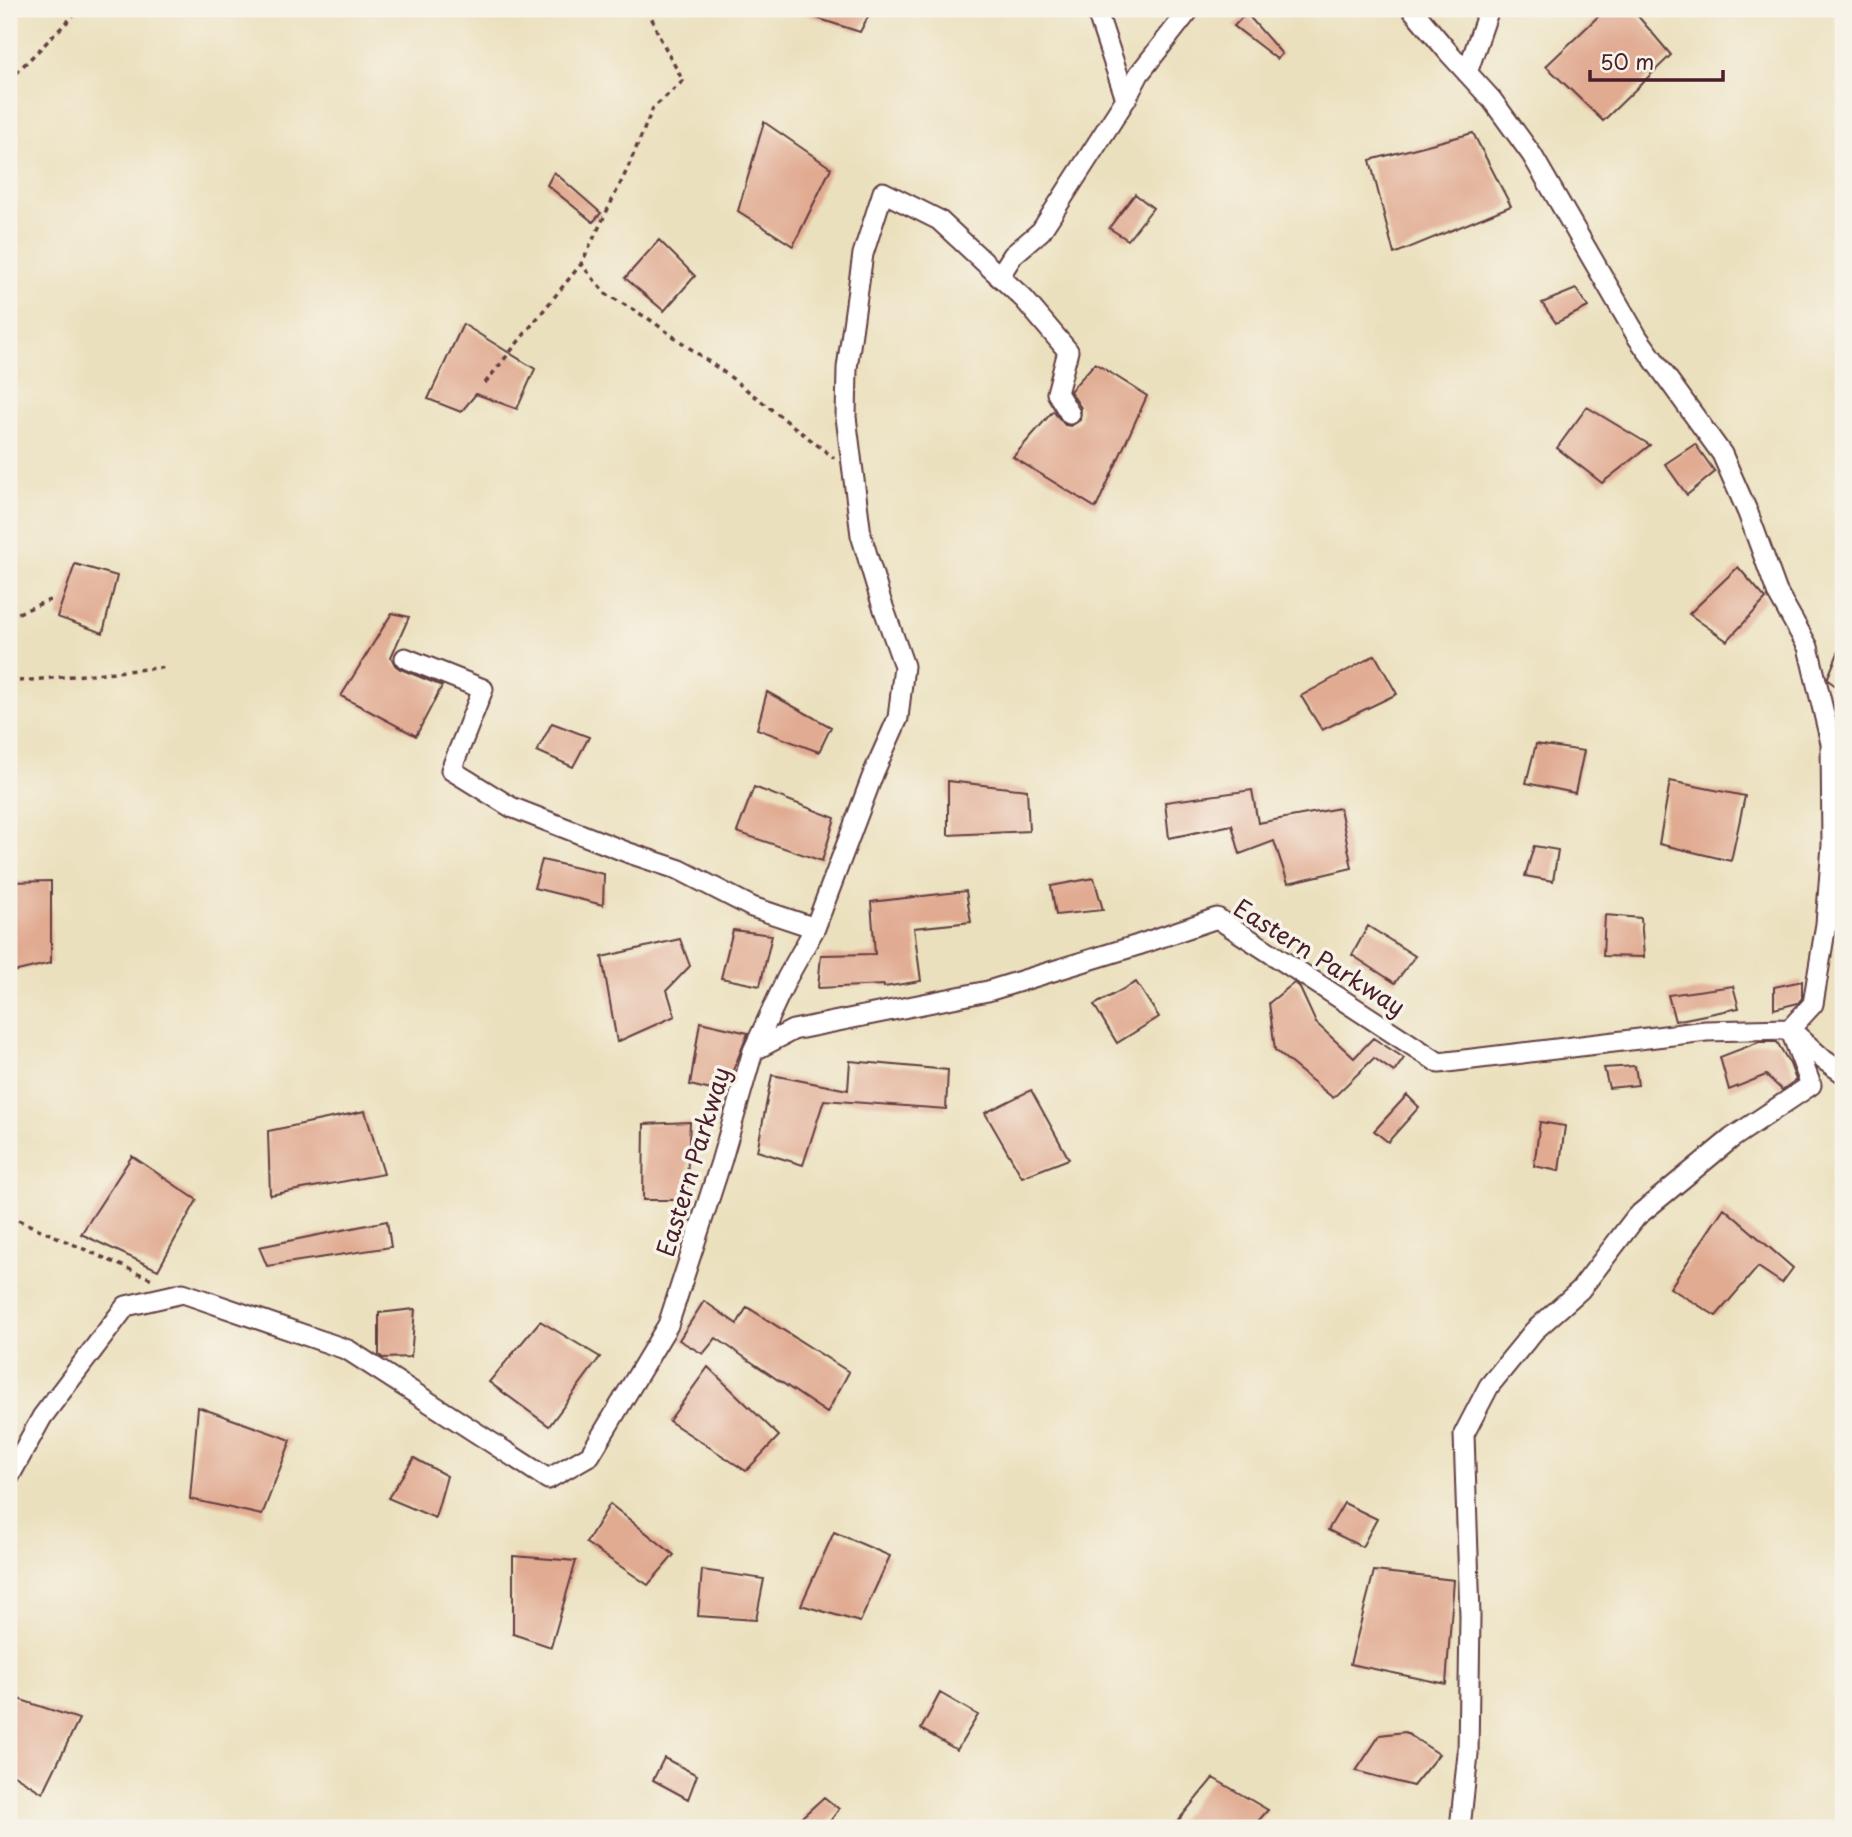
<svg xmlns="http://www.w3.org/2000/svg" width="1852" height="1837" viewBox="0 0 1852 1837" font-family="'Playpen Sans',sans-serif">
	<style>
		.building { fill: #e1ab92 }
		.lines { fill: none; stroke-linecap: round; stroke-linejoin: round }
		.street-casing { stroke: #623c41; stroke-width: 23 }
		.path { stroke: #623c41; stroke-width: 3.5; stroke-dasharray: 5 5; stroke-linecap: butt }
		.street { stroke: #fff; stroke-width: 19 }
		.labels { text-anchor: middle; stroke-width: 7; stroke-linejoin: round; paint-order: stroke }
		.street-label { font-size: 24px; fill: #4a1f2b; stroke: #f7f3e8 }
	</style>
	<rect width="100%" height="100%" fill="#f7f3e8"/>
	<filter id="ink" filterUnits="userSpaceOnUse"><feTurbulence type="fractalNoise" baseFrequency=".0143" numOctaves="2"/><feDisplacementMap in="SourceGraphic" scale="14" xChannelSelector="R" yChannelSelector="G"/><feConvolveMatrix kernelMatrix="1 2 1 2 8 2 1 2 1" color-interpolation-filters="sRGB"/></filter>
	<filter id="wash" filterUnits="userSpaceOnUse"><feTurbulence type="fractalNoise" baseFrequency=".00686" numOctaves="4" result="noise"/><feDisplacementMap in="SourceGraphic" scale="28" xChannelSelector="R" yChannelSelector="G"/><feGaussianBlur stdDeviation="1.57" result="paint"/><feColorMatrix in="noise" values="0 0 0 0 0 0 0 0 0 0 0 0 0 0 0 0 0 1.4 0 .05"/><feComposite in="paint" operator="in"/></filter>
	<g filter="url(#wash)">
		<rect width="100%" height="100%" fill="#ebe0bd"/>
		<g id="blocks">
			<path class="building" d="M 799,9 L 872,9 L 860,32 L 798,12 Z
				M 1606,9 L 1632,9 L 1671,55 L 1603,121 L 1546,66 Z
				M 1246,13 L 1282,54 L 1277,59 L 1234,26 Z
				M 764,122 L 831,168 L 793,246 L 738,211 Z
				M 1473,133 L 1511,206 L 1394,254 L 1370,160 Z
				M 554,172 L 601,213 L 593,222 L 547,185 Z
				M 1135,194 L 1153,208 L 1128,240 L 1109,228 Z
				M 659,240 L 695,276 L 664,311 L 625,278 Z
				M 1576,289 L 1588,307 L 1556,323 L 1542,303 Z
				M 463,324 L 535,369 L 517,409 L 476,394 L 461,412 L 428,399 Z
				M 1095,363 L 1147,396 L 1096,508 L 1013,457 L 1053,411 L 1065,425 L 1071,426 L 1080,420 L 1081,408 L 1070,391 Z
				M 1587,407 L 1650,445 L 1602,483 L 1557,448 Z
				M 1695,444 L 1715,472 L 1687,495 L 1665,464 Z
				M 75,564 L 117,576 L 103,633 L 57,617 Z
				M 1738,567 L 1766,599 L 1727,641 L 1689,614 Z
				M 392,613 L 409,617 L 391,657 L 395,665 L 400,669 L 442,686 L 416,736 L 341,696 Z
				M 1843,641 L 1843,691 L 1829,681 L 1828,677 Z
				M 1375,655 L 1397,694 L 1322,730 L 1301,696 Z
				M 767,692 L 831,727 L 819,752 L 757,729 Z
				M 552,723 L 589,737 L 573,767 L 537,751 Z
				M 1536,744 L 1584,751 L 1575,793 L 1526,783 Z
				M 948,781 L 1027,790 L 1029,831 L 948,835 Z
				M 1670,781 L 1745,796 L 1731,861 L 1659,844 Z
				M 754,787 L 835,818 L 822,861 L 737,832 Z
				M 1252,790 L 1258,823 L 1340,808 L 1352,868 L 1288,883 L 1274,841 L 1240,854 L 1232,825 L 1169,838 L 1165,802 Z
				M 1534,846 L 1558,850 L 1553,881 L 1525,876 Z
				M 542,860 L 604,874 L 603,905 L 534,888 Z
				M 1094,878 L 1103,910 L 1056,915 L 1051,886 Z
				M 51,881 L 51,963 L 9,973 L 9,882 Z
				M 966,891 L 971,922 L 914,928 L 921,981 L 884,987 L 884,985 L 818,988 L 821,955 L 875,954 L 871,902 Z
				M 1605,915 L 1641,918 L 1644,957 L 1603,956 Z
				M 1368,926 L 1415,956 L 1395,983 L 1352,955 Z
				M 733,930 L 772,935 L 760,986 L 721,978 Z
				M 680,939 L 690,966 L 667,990 L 675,1016 L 617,1042 L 602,957 Z
				M 1802,981 L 1802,998 L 1798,1003 L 1774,1009 L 1774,987 Z
				M 1136,982 L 1159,1017 L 1117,1043 L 1094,1005 Z
				M 1294,983 L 1299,986 L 1316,1023 L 1354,1058 L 1373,1038 L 1404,1058 L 1394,1072 L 1374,1058 L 1333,1098 L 1275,1050 L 1269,1003 Z
				M 1733,986 L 1739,1008 L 1675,1021 L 1668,995 Z
				M 700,1022 L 748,1033 L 724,1093 L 690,1085 Z
				M 1759,1042 L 1777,1042 L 1790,1064 L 1796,1080 L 1782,1090 L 1766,1075 L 1729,1090 L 1720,1057 Z
				M 850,1061 L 948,1070 L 946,1109 L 824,1100 L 803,1165 L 757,1151 L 772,1075 L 848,1090 Z
				M 1635,1066 L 1638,1085 L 1609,1088 L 1604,1068 Z
				M 1031,1090 L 1069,1159 L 1022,1177 L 985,1113 Z
				M 1407,1095 L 1419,1107 L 1388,1142 L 1374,1131 Z
				M 365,1111 L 384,1174 L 270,1195 L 268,1131 Z
				M 690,1122 L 686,1200 L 643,1200 L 644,1124 Z
				M 1540,1122 L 1565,1126 L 1559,1171 L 1534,1166 Z
				M 132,1156 L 197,1200 L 158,1270 L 81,1234 Z
				M 1724,1208 L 1793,1268 L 1782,1283 L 1758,1267 L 1716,1316 L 1670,1288 Z
				M 387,1221 L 391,1247 L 267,1266 L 259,1247 Z
				M 704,1301 L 737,1324 L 747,1307 L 849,1372 L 827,1413 L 716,1338 L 703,1354 L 679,1340 Z
				M 415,1309 L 411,1357 L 383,1358 L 379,1355 L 379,1313 Z
				M 540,1321 L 600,1357 L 549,1426 L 489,1382 Z
				M 708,1367 L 779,1436 L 746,1471 L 669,1421 Z
				M 198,1407 L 291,1440 L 262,1515 L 190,1499 Z
				M 414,1458 L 447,1476 L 435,1518 L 388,1498 Z
				M 1344,1503 L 1377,1519 L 1362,1547 L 1328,1530 Z
				M 610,1504 L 674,1555 L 648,1585 L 586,1543 Z
				M 834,1532 L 890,1556 L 860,1622 L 801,1605 Z
				M 513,1556 L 576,1561 L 551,1647 L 513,1634 Z
				M 702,1570 L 764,1579 L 756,1620 L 698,1616 Z
				M 1374,1571 L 1454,1580 L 1446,1684 L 1350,1664 Z
				M 940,1693 L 978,1715 L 957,1750 L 921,1729 Z
				M 9,1696 L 79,1719 L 43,1793 L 9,1772 Z
				M 1405,1732 L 1439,1754 L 1413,1786 L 1356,1771 L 1380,1735 Z
				M 664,1758 L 697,1775 L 688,1799 L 653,1780 Z
				M 1213,1778 L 1268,1810 L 1252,1828 L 1172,1828 Z
				M 824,1797 L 839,1809 L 825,1828 L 813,1828 L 801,1818 Z"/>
		</g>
	</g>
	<g filter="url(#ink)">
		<use href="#blocks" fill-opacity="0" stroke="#623c41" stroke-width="2"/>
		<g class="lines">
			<g class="street-casing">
				<path id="street" d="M 1096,9 L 1126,99
					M 1412,9 L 1449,53 L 1492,100 L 1532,155 L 1638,338 L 1722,454 L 1748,513 L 1777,592 L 1808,647 L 1831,743 L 1832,845 L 1826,924
					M 1467,73 L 1489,9
					M 999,277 L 1013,255 L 1041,231 L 1126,99 L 1139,74 L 1190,9
					M 405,658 L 483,689 L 451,770 L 511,807 L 629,853 L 680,870 L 752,907 L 815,928
					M 753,1051 L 787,978 L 815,928 L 874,772 L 898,718 L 904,666 L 881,601 L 861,535 L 846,417 L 847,368 L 863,254 L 883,192 L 939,220 L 1024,299 L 1068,351 L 1057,393 L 1070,414
					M 9,1477 L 42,1417 L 126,1306 L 183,1293 L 348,1350 L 548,1479 L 590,1455 L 668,1325 L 721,1162 L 753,1051 L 793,1030 L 988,991 L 1138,945 L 1217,918 L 1439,1063 L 1706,1031 L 1790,1029 L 1824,1060 L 1843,1073
					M 1460,1828 L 1468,1754 L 1470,1616 L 1464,1434 L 1489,1386 L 1534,1331 L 1580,1290 L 1636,1217 L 1732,1138 L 1811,1085 L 1790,1029 L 1813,1004 L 1826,924 L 1843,917"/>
			</g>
			<path class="path" d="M 648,9 L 659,36 L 683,81 L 653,108 L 626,172 L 581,264 L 606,294 L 649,319 L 729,376 L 834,458
				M 9,80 L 80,9
				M 485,383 L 581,264
				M 9,617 L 52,599
				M 9,682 L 168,667
				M 9,1216 L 154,1280"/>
			<use href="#street" class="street"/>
		</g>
	</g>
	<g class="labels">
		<g class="street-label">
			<text transform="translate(1319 958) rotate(32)" y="8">Eastern Parkway</text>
			<text transform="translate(694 1162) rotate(-73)" y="8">Eastern Parkway</text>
		</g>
	</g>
	<rect width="1852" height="1837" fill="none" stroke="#f7f3e8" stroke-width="35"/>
	<path d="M1590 70v10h133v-10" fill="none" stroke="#4a1f2b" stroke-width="3.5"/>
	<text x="1600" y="70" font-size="21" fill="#4a1f2b" stroke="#f7f3e8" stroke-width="5" paint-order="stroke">50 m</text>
</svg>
